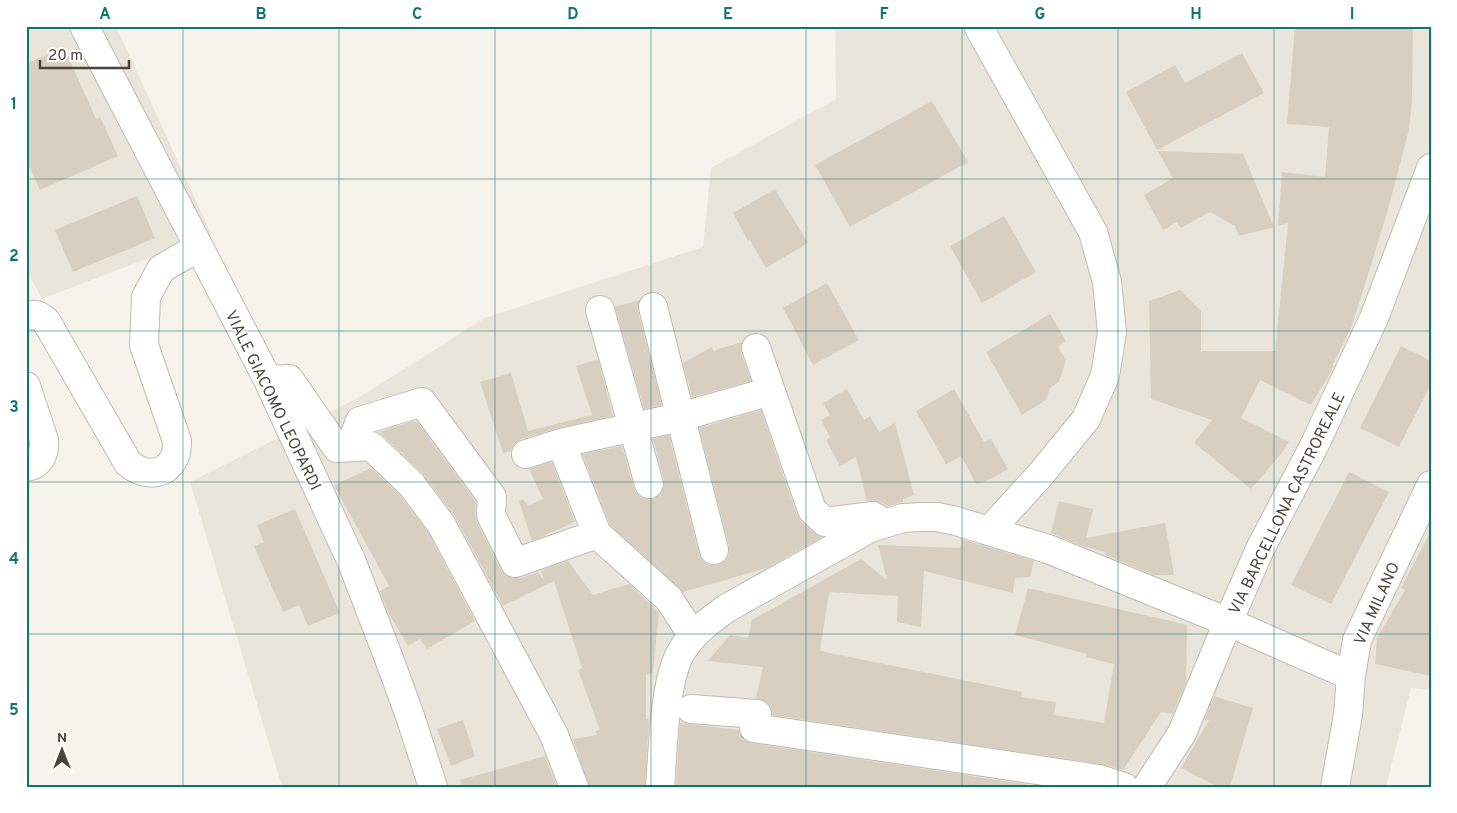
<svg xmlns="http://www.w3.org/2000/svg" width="1457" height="813" viewBox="0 0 1457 813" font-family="Overpass,sans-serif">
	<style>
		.residential { fill: #eae5da }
		.building { fill: #d8cfc1 }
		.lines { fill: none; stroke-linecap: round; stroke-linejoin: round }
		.minor-casing { stroke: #c2bbae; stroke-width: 30 }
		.tertiary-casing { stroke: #c2bbae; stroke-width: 30 }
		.minor { stroke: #fff; stroke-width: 28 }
		.tertiary { stroke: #fff; stroke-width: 28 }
		.grid { fill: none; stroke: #0f766e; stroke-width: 1; stroke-opacity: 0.55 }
		.labels { text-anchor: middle; stroke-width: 4; stroke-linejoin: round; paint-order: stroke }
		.street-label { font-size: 16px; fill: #4b4439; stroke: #fff }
		.neatline { fill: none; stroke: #0f766e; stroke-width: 2 }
		.grid-label { font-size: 16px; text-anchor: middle; font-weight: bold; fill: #0f766e }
	</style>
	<rect width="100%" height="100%" fill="#f6f3ec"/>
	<path class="residential" d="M 26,26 L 116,26 L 211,234 L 42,299 L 26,269 Z
		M 835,26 L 1431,26 L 1431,690 L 1411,688 L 1386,787 L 282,787 L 190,482 L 358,398 L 485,318 L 703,247 L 711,168 L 836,99 Z"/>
	<path class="building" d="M 1295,26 L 1413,26 L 1412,101 L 1409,130 L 1387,213 L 1352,326 L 1334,362 L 1331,372 L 1311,405 L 1260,380 L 1241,418 L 1289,442 L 1281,454 L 1251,489 L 1194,443 L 1212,420 L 1151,399 L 1149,301 L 1180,290 L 1201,311 L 1201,351 L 1275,351 L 1288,223 L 1278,226 L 1282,172 L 1325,177 L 1329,127 L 1287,124 Z
		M 64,47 L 96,119 L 100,117 L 118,156 L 40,190 L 26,160 L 26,64 Z
		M 1242,53 L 1264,93 L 1157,150 L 1126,92 L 1175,65 L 1185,83 Z
		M 932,101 L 968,162 L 850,227 L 815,165 Z
		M 1158,151 L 1243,154 L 1274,227 L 1239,236 L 1235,226 L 1210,212 L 1181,228 L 1177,222 L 1163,230 L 1144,195 L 1173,178 Z
		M 775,189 L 808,243 L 766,268 L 750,240 L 748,241 L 733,213 Z
		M 137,196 L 155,238 L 73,272 L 55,230 Z
		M 1004,216 L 1036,272 L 982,303 L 950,246 Z
		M 827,283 L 859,340 L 813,365 L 783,308 Z
		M 640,300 L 638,311 L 662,405 L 644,409 L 615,307 Z
		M 1050,314 L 1066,341 L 1058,347 L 1066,360 L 1059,382 L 1050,388 L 1046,400 L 1022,415 L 986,352 Z
		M 742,342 L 741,353 L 751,381 L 692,397 L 683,363 L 712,347 L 713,351 Z
		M 1401,346 L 1431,361 L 1431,384 L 1399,447 L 1360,428 Z
		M 598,359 L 613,416 L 558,428 L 521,439 L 514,444 L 511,451 L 503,453 L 480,382 L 511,373 L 528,431 L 592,415 L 576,366 Z
		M 847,389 L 864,420 L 870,416 L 879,432 L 895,423 L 914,495 L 903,499 L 903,502 L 888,506 L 880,502 L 867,501 L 856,457 L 840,466 L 826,440 L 830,437 L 821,420 L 830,415 L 823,403 Z
		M 954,389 L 984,442 L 991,439 L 1008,469 L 991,479 L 976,484 L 961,456 L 946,464 L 916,411 Z
		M 761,410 L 797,515 L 801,521 L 814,533 L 822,537 L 767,568 L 683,592 L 610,525 L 582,454 L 622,446 L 634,489 L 638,495 L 645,499 L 653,499 L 660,495 L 664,487 L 664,480 L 653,439 L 669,435 L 699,554 L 703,561 L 709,565 L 717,565 L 725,561 L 729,554 L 729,546 L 699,428 Z
		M 413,421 L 418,423 L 476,502 L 475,514 L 477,522 L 501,570 L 506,575 L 512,578 L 520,578 L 538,572 L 544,580 L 541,570 L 568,561 L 593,595 L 629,584 L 659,612 L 653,673 L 646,675 L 646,719 L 649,719 L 645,787 L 589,787 L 573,739 L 597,735 L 596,731 L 600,730 L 578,670 L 582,668 L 554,581 L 503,606 L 454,515 L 422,473 L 379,432 Z
		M 552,462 L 575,522 L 532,541 L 519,501 L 523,499 L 528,506 L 543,499 L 529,469 Z
		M 371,468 L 399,494 L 428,532 L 475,621 L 427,649 L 420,639 L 408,646 L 388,612 L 380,591 L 389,586 L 334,485 Z
		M 1349,472 L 1389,492 L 1331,604 L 1291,585 Z
		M 1059,501 L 1093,509 L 1086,538 L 1165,523 L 1174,575 L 1154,575 L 1105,555 L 1106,552 L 1082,546 L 1051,533 Z
		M 295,509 L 340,613 L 308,626 L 299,605 L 283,612 L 254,546 L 264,542 L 257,525 Z
		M 1431,531 L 1431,676 L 1375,664 L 1377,638 L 1405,590 L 1401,588 Z
		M 962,539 L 1034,561 L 1030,577 L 1015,578 L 1013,593 L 924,571 L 921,627 L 897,622 L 898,596 L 829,592 L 820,651 L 1022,692 L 1021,697 L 1056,702 L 1054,715 L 1104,723 L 1114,664 L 1086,657 L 1087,654 L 1015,635 L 1028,588 L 1187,625 L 1186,683 L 1173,714 L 1161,712 L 1123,770 L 1101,764 L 772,715 L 771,708 L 767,702 L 756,698 L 763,667 L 708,661 L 730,635 L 748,638 L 752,620 L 861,559 L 887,580 L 878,545 L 960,548 Z
		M 1214,696 L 1253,708 L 1230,787 L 1218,787 L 1181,768 L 1209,720 L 1204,720 Z
		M 463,720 L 475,756 L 451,766 L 437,729 Z
		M 680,723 L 739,730 L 744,740 L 752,743 L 1045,787 L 676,787 Z
		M 545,756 L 557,787 L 461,787 L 460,780 Z"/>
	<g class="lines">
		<g class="minor-casing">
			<path id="minor" d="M 84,26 L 268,380 L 337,530 L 351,560 L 388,656 L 410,716 L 433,787
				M 978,26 L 1093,232 L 1107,282 L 1112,332 L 1105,376 L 1086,419 L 1041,474 L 989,531
				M 653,307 L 714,550
				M 600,310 L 649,484
				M 26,316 C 35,313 39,315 46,321 L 128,463 C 150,482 178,472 177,441 L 144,345 L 146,297 L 161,269 L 199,247
				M 756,348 L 812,510 L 825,522 L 873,516 L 885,523
				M 268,380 L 289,379 L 337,448 L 371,446 L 411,484 L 441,524 L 554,735 L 574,787
				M 26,386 L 44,440 C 45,454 40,465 26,467
				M 561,443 L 597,534 L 669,599 L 693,636
				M 350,447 L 360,421 L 422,402 L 492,497 L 491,515 L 515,563 L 597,534
				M 526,454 L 561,443 L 680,417 L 771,391
				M 1228,622 L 1351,676
				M 691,709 L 757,714 L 754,728 L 1099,779 L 1124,787
				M 1335,787 L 1348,715 L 1351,676 L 1357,640 L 1431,485"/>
		</g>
		<g class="tertiary-casing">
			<path id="tertiary" d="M 660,787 C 663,751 664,684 680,654 C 691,634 709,621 727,608 L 870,528 L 903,518 L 921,517 L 937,517 L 956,521 L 1048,549 L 1228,622
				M 1147,787 L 1182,733 L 1228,622 L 1260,549 L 1314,446 L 1374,318 L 1431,168"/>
		</g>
		<use href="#minor" class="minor"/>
		<use href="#tertiary" class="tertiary"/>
	</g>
	<path class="grid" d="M 183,26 L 183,787M 339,26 L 339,787M 495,26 L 495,787M 651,26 L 651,787M 806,26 L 806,787M 962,26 L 962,787M 1118,26 L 1118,787M 1274,26 L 1274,787M 26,179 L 1431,179M 26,331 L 1431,331M 26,482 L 1431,482M 26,634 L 1431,634"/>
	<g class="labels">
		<g class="street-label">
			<text transform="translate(274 400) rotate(64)" y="6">VIALE GIACOMO LEOPARDI</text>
			<text transform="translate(1286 503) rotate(-64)" y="6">VIA BARCELLONA CASTROREALE</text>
			<text transform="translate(1376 603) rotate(-66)" y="6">VIA MILANO</text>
		</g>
	</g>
	<rect width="1457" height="813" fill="none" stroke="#ffffff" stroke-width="55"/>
	<g transform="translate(62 750)" stroke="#ffffff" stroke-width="4" paint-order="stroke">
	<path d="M0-4L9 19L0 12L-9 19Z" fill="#4b4439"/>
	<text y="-8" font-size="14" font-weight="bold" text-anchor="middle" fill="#4b4439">N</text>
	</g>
	<path d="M40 60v8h89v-8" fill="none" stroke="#4b4439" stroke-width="2.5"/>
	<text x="48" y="60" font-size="15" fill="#4b4439" stroke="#ffffff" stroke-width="4" paint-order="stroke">20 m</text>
	<rect x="28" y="28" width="1402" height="758" class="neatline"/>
	<g class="grid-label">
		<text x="105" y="19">A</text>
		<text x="261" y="19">B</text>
		<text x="417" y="19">C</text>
		<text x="573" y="19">D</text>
		<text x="728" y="19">E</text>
		<text x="884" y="19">F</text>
		<text x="1040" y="19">G</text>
		<text x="1196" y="19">H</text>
		<text x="1352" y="19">I</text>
		<text x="14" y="109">1</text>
		<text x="14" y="261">2</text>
		<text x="14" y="412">3</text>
		<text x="14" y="564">4</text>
		<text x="14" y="715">5</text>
	</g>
</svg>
